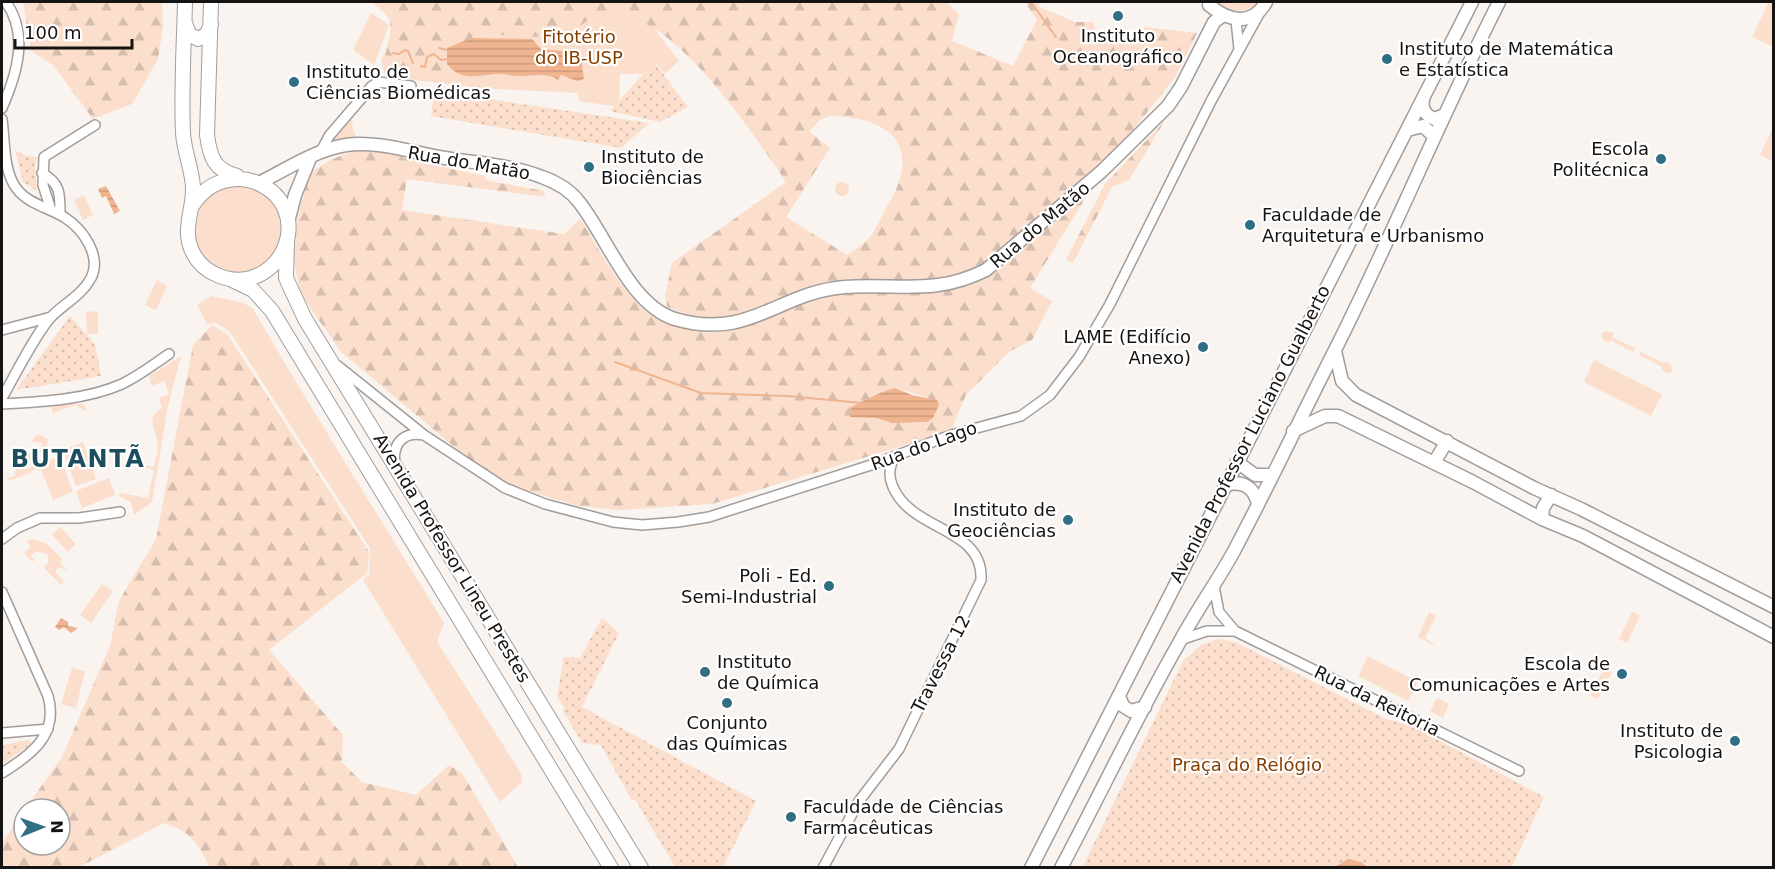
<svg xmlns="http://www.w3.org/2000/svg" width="1775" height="869" viewBox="0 0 1775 869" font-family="'DejaVu Sans',sans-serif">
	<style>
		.green { fill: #fbdecc }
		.forest { fill: url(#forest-firs); fill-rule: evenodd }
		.park { fill: url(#park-dots) }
		.water { fill: url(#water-rules) }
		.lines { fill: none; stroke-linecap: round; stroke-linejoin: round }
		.stream { stroke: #f0b590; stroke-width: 2 }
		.minor-casing { stroke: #a29d9a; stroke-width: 12 }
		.tertiary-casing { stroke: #a29d9a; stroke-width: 15 }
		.secondary-casing { stroke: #a29d9a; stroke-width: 16 }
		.minor { stroke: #fff; stroke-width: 9 }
		.tertiary { stroke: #fff; stroke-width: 12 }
		.secondary { stroke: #fff; stroke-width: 14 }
		.poi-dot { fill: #306e84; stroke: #fff; stroke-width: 2 }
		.labels { text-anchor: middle; stroke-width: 4.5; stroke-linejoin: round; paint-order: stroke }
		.poi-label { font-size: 18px; fill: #161413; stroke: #fff; text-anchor: start }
		.park-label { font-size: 18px; fill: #843e00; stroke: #fff }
		.street-label { font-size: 18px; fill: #161413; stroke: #fff }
		.district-label { font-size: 24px; font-weight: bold; letter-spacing: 1.5px; fill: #1c4e5f; stroke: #fff }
	</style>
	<defs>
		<pattern id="forest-firs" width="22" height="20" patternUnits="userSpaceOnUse" patternTransform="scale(1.5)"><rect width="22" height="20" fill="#fbdecc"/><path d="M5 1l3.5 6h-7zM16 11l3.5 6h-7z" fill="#d6beae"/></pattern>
		<pattern id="park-dots" width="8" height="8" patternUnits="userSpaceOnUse" patternTransform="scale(1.5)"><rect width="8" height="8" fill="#fbdecc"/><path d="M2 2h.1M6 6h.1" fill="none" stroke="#d6beae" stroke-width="1.8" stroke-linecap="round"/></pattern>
		<pattern id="water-rules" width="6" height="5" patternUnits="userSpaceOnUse" patternTransform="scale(1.5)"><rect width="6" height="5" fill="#f0b590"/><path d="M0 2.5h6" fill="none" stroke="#cd9b7b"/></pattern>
	</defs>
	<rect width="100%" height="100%" fill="#faf4f0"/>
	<path class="green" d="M 634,2 L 679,61 L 665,74 L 655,62 L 642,74 L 620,74 L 619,107 L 579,101 L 578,93 L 478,88 L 385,76 L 381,59 L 391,41 Z
		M 1215,2 L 1257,2 C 1245,15 1228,14 1215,2 Z
		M 1769,2 L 1773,2 L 1773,47 L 1752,37 Z
		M 371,13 L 389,25 L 374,65 L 353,50 Z
		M 352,119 L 353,130 L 358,140 L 330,141 Z
		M 1773,127 L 1773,162 L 1760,155 Z
		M835 189a7 7 0 1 1 14 0a7 7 0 1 1-14 0Z
		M193 228a45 45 0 1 1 90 0a45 45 0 1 1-90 0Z
		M 84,195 L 93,215 L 83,220 L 74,200 Z
		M 157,280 L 167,286 L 156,310 L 145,305 Z
		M 211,296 L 244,303 L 253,309 C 314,414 380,518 444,623 L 437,642 L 521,773 L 522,782 L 500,802 L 363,580 L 369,574 L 370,548 L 230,332 L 216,323 L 207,324 L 197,305 Z
		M 98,311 L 98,334 L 87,334 L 86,312 Z
		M 1604,331 L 1614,333 L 1612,337 L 1635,348 L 1633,352 L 1610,340 L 1609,343 L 1602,339 L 1601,334 Z
		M 1641,352 L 1664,363 L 1665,361 L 1671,364 L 1672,372 L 1668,373 L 1661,370 L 1662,367 L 1639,355 Z
		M 181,356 L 168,406 L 152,502 L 134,515 L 131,502 L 119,496 L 120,493 L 148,498 L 154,470 L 140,466 L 141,460 L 143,465 L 154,467 C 155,460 158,453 158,447 C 158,431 143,419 162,408 L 159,398 L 169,394 L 164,381 L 152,386 L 149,376 Z
		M 1594,360 L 1662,394 L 1651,416 L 1584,382 Z
		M 50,402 L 84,404 L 87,412 L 75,405 L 53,413 Z
		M 38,434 L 48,439 L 47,449 L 30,455 L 30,462 L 26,463 L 28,454 L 33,450 L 41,450 L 42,443 L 31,441 Z
		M 83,442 L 96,479 L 76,486 L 63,450 Z
		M 60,456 L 73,492 L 53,500 L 39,464 Z
		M 38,464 L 41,471 L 34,469 L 30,473 L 8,481 L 7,478 L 15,476 L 16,466 L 25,469 Z
		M 109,478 L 115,495 L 82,508 L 76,491 Z
		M 60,527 L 76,544 L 68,552 L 52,535 Z
		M 31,539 L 46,543 L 62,559 L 60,562 L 67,571 L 61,568 L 56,569 L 56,573 L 64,581 L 61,585 L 44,568 L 49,561 L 47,554 L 36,551 L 31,556 L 34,560 L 32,562 L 24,553 L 31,546 L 27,542 Z
		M 102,584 L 113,591 L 91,623 L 80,615 Z
		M 1429,612 L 1436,616 L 1425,638 L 1440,648 L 1418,637 Z
		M 1632,612 L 1640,616 L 1627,643 L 1619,639 Z
		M 1368,656 L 1418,682 L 1408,701 L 1358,676 Z
		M 72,668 L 85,671 L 76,708 L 61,704 Z
		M 1604,668 L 1612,672 L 1598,699 L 1590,695 Z
		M 1437,698 L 1449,704 L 1443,718 L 1430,711 Z"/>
	<path class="forest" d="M 23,2 L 162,2 L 163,27 L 158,59 L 132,104 L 93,119 L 53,65 L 31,51 Z
		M 373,2 L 947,2 L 959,14 L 952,41 L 1013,66 L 1037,20 L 1025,2 L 1037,2 L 1040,7 L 1075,22 L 1093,22 L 1095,32 L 1141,39 L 1144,27 L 1197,33 L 1176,76 L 1124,141 L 988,263 C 973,270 959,278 942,281 C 905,288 868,274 828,283 C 790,291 756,317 716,318 C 699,319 683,313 667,307 L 665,296 L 672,263 L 786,182 C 754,135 693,44 640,21 C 632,17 618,16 609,16 C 584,14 579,35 556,37 C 536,38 491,32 474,37 C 469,39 463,43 458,46 L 448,81 L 389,71 C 379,54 395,36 389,19 C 385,10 376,8 373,2 ZM 831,116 C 897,118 923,151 885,210 C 880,219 876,230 869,238 C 863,245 854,250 847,255 L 786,217 L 830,148 L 809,131 L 821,119 Z
		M 1164,122 L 1129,180 L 1112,187 L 1073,263 L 1066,260 L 1105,184 Z
		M 358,149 L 385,151 L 410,160 L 485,176 L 485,180 L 544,191 L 545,197 L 407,179 L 402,210 L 564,234 L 580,219 C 600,249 627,306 661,321 C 679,328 699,334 718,332 C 761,327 796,298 839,293 C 888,287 946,302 991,275 C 1008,265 1020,248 1034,235 C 1052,218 1072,204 1091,189 L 1030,288 L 1052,301 L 1032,340 L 1009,352 L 966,395 L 952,428 L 932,437 L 712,504 L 620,510 L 579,506 L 508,485 L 477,466 L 340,351 C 331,335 319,322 309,306 C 283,267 297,214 310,173 L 330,160 ZM 895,388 C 910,393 928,395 939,405 C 936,410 934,419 928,421 C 915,426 880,418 865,416 L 882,392 Z
		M 212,325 L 227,334 L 369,552 L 367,573 L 269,650 L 343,735 L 342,762 L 362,782 L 416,795 L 449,765 L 462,773 L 518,867 L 210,867 C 197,843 192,832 164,823 L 79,867 L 2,867 L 2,843 L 24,811 L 24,845 L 60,845 L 60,809 L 25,809 L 62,757 L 110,646 L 119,601 L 156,539 L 193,345 Z"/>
	<path class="park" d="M 654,62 L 688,107 L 660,122 L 610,111 Z
		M 434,91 L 649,123 L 621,148 L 431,116 Z
		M 15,150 L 24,155 L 37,157 L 35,168 L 37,191 L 23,182 Z
		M 70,316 L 95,344 L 101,376 L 16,390 Z
		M 602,618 L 619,633 L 582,707 L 756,801 L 723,867 L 675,867 L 636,801 L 631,799 L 601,745 L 582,743 L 563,711 L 564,707 L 557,697 L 564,657 L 580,658 Z
		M 1218,639 L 1235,642 L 1386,719 L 1410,725 L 1544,797 L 1512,867 L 1082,868 L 1183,661 L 1201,645 Z
		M 29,740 L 31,744 L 4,763 L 2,745 Z"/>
	<path class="water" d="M 471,38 L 532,39 L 541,49 L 572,52 L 581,59 L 584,79 L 577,81 L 561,75 L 558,80 C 546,71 530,77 517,76 C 510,76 502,73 495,74 C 476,76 461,81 447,64 L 447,48 Z
		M 106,186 L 120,211 L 114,214 L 106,196 L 102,198 L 98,189 Z
		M 895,388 L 912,395 L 937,400 L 939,405 L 933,418 L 927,422 L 892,423 L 876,418 L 850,417 L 851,407 L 882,392 Z
		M 61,618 L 68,622 L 68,626 L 78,628 L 71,633 L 64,627 L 59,630 L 55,627 Z
		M 1348,859 L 1361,862 L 1367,867 L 1335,867 Z"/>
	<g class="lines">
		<path class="stream" d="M 1031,2 L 1056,37
			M 28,26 L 29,31 L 34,35
			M 439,48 L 447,50
			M 393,53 L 399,54 L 405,50 L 408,51 L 413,63
			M 421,66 L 425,67 L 427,57 L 434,54 L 441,60 L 446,59
			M 615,362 L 701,393 L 787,396 L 862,403"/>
		<g class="minor-casing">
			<path id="minor" d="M 1236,20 L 1239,49
				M 2,108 C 17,74 29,35 6,2
				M 2,119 C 5,140 3,172 17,189 C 27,203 49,208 64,217 C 83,229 102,256 91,278 C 82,295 65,303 52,316 C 37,331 14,377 2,398
				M 320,153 L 329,136 L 372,86 L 378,82 L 411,86
				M 42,173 C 61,184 60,194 60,215
				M 51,210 L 43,185 L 44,157 L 95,125
				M 2,330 L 51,317
				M 338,366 L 424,435 L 505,488 L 545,504 L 613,522 L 642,525 L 678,522 L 709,517 L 871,465 L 951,435 L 1021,416 L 1050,395 L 1079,357 L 1110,304 L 1211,101 L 1260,12
				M 2,404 C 40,402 86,400 122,384 C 139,376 154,364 169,354
				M 395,464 C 392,444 403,431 424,435
				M 2,539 L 17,528 L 40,518 L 79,518 L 120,512
				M 1214,586 L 1219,612 L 1235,631 L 1519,771
				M 2,592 L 48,696 C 59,735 31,755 2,773
				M 1180,640 L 1207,631 L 1235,631
				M 2,733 L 48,729
				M 823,868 L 859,801 L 899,749 L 981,580 C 984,527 912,532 893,487 C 888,476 889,467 895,456"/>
		</g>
		<g class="tertiary-casing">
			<path id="tertiary" d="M 1209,5 C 1228,21 1252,27 1266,2
				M 1423,100 C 1421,109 1426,116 1435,119 L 1442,116
				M 1407,130 L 1423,126 L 1434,136
				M 259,183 C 287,169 315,150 346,145 C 377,140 414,153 445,158 C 476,163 512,165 542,177 C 556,182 570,190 579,202 C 607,237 630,305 675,319 C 750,341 778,292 845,287 C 899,283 934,296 986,270 L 1102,171 L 1168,106 L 1181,87 L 1214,22 L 1222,16
				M 288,222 L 295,195 L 311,156
				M 1335,351 L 1342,381 L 1356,395 L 1534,488 L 1581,509 L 1774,607
				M 1293,431 L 1325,416 L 1338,416 L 1473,482 L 1542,519 L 1583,536 L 1774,637
				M 1237,462 L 1255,475 L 1272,475
				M 1434,463 L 1447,441
				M 1226,485 C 1242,480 1254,487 1258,504
				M 1542,519 L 1543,508 L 1551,495
				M 1119,696 L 1123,706 L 1131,711 L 1145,707
				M 1031,868 L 1472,2
				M 1061,868 C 1101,793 1137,716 1179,643 C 1196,611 1217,582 1234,551 C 1269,485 1301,417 1335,350 C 1393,235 1441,116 1499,2"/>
		</g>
		<g class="secondary-casing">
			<path id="secondary" d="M 185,2 C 184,45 181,89 183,133 C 184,151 192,169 193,187 C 194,210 181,230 193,253 C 203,273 229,284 251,278 C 265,274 278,263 284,249 C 309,189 225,149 191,208
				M 211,2 L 207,135 C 210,157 214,170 237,176
				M 185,23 L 189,34 L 198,39 L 207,34 L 211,24
				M 287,241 L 286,278 L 305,319 L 641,868
				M 230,279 L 253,290 L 272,311 L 611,868"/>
		</g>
		<use href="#minor" class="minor"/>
		<use href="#tertiary" class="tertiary"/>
		<use href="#secondary" class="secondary"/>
	</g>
	<g class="poi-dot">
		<circle cx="1118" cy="16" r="6"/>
		<circle cx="1387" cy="59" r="6"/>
		<circle cx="294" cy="82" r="6"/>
		<circle cx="1661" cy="159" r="6"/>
		<circle cx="589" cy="167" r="6"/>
		<circle cx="1250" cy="225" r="6"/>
		<circle cx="1203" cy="347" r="6"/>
		<circle cx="1068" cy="520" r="6"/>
		<circle cx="829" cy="586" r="6"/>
		<circle cx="705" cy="672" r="6"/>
		<circle cx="1622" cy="674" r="6"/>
		<circle cx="727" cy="703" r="6"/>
		<circle cx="1735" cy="741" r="6"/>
		<circle cx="791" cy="817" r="6"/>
	</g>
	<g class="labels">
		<g class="poi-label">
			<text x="1118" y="42" text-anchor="middle">Instituto<tspan x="1118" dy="21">Oceanográfico</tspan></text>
			<text x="1399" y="55">Instituto de Matemática<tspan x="1399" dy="21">e Estatística</tspan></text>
			<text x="306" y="78">Instituto de<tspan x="306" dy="21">Ciências Biomédicas</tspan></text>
			<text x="1649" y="155" text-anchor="end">Escola<tspan x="1649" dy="21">Politécnica</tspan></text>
			<text x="601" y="163">Instituto de<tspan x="601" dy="21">Biociências</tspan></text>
			<text x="1262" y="221">Faculdade de<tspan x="1262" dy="21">Arquitetura e Urbanismo</tspan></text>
			<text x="1191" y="343" text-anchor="end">LAME (Edifício<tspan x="1191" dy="21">Anexo)</tspan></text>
			<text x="1056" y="516" text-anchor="end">Instituto de<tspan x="1056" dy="21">Geociências</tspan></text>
			<text x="817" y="582" text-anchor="end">Poli - Ed.<tspan x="817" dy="21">Semi-Industrial</tspan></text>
			<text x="717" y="668">Instituto<tspan x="717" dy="21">de Química</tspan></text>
			<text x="1610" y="670" text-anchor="end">Escola de<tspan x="1610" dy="21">Comunicações e Artes</tspan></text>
			<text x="727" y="729" text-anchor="middle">Conjunto<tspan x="727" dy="21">das Químicas</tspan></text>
			<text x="1723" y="737" text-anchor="end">Instituto de<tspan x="1723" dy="21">Psicologia</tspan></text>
			<text x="803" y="813">Faculdade de Ciências<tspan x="803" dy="21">Farmacêuticas</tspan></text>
		</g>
		<g class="park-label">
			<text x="579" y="43">Fitotério<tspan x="579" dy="21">do IB-USP</tspan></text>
			<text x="1247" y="771">Praça do Relógio</text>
		</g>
		<g class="street-label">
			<text transform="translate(469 163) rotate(10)" y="6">Rua do Matão</text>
			<text transform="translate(1040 225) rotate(-40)" y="6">Rua do Matão</text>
			<text transform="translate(1250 434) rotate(-63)" y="6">Avenida Professor Luciano Gualberto</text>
			<text transform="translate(924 446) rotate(-20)" y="6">Rua do Lago</text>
			<text transform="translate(452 558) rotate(59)" y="6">Avenida Professor Lineu Prestes</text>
			<text transform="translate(941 664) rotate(-63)" y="6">Travessa 12</text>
			<text transform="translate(1377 701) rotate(26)" y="6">Rua da Reitoria</text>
		</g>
		<g class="district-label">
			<text x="78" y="467">BUTANTÃ</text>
		</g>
	</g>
	<rect width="1775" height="869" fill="none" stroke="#161413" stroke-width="6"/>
	<g transform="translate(42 827) rotate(89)"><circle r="28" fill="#ffffff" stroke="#a2a1a1" stroke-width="1.5"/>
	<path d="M0-4.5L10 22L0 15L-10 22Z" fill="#306e84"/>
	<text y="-9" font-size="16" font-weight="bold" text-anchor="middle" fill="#161413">N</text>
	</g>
	<path d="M15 39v9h117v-9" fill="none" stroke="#161413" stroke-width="3"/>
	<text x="24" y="39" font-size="18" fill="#161413" stroke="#ffffff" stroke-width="4.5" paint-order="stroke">100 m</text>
</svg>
